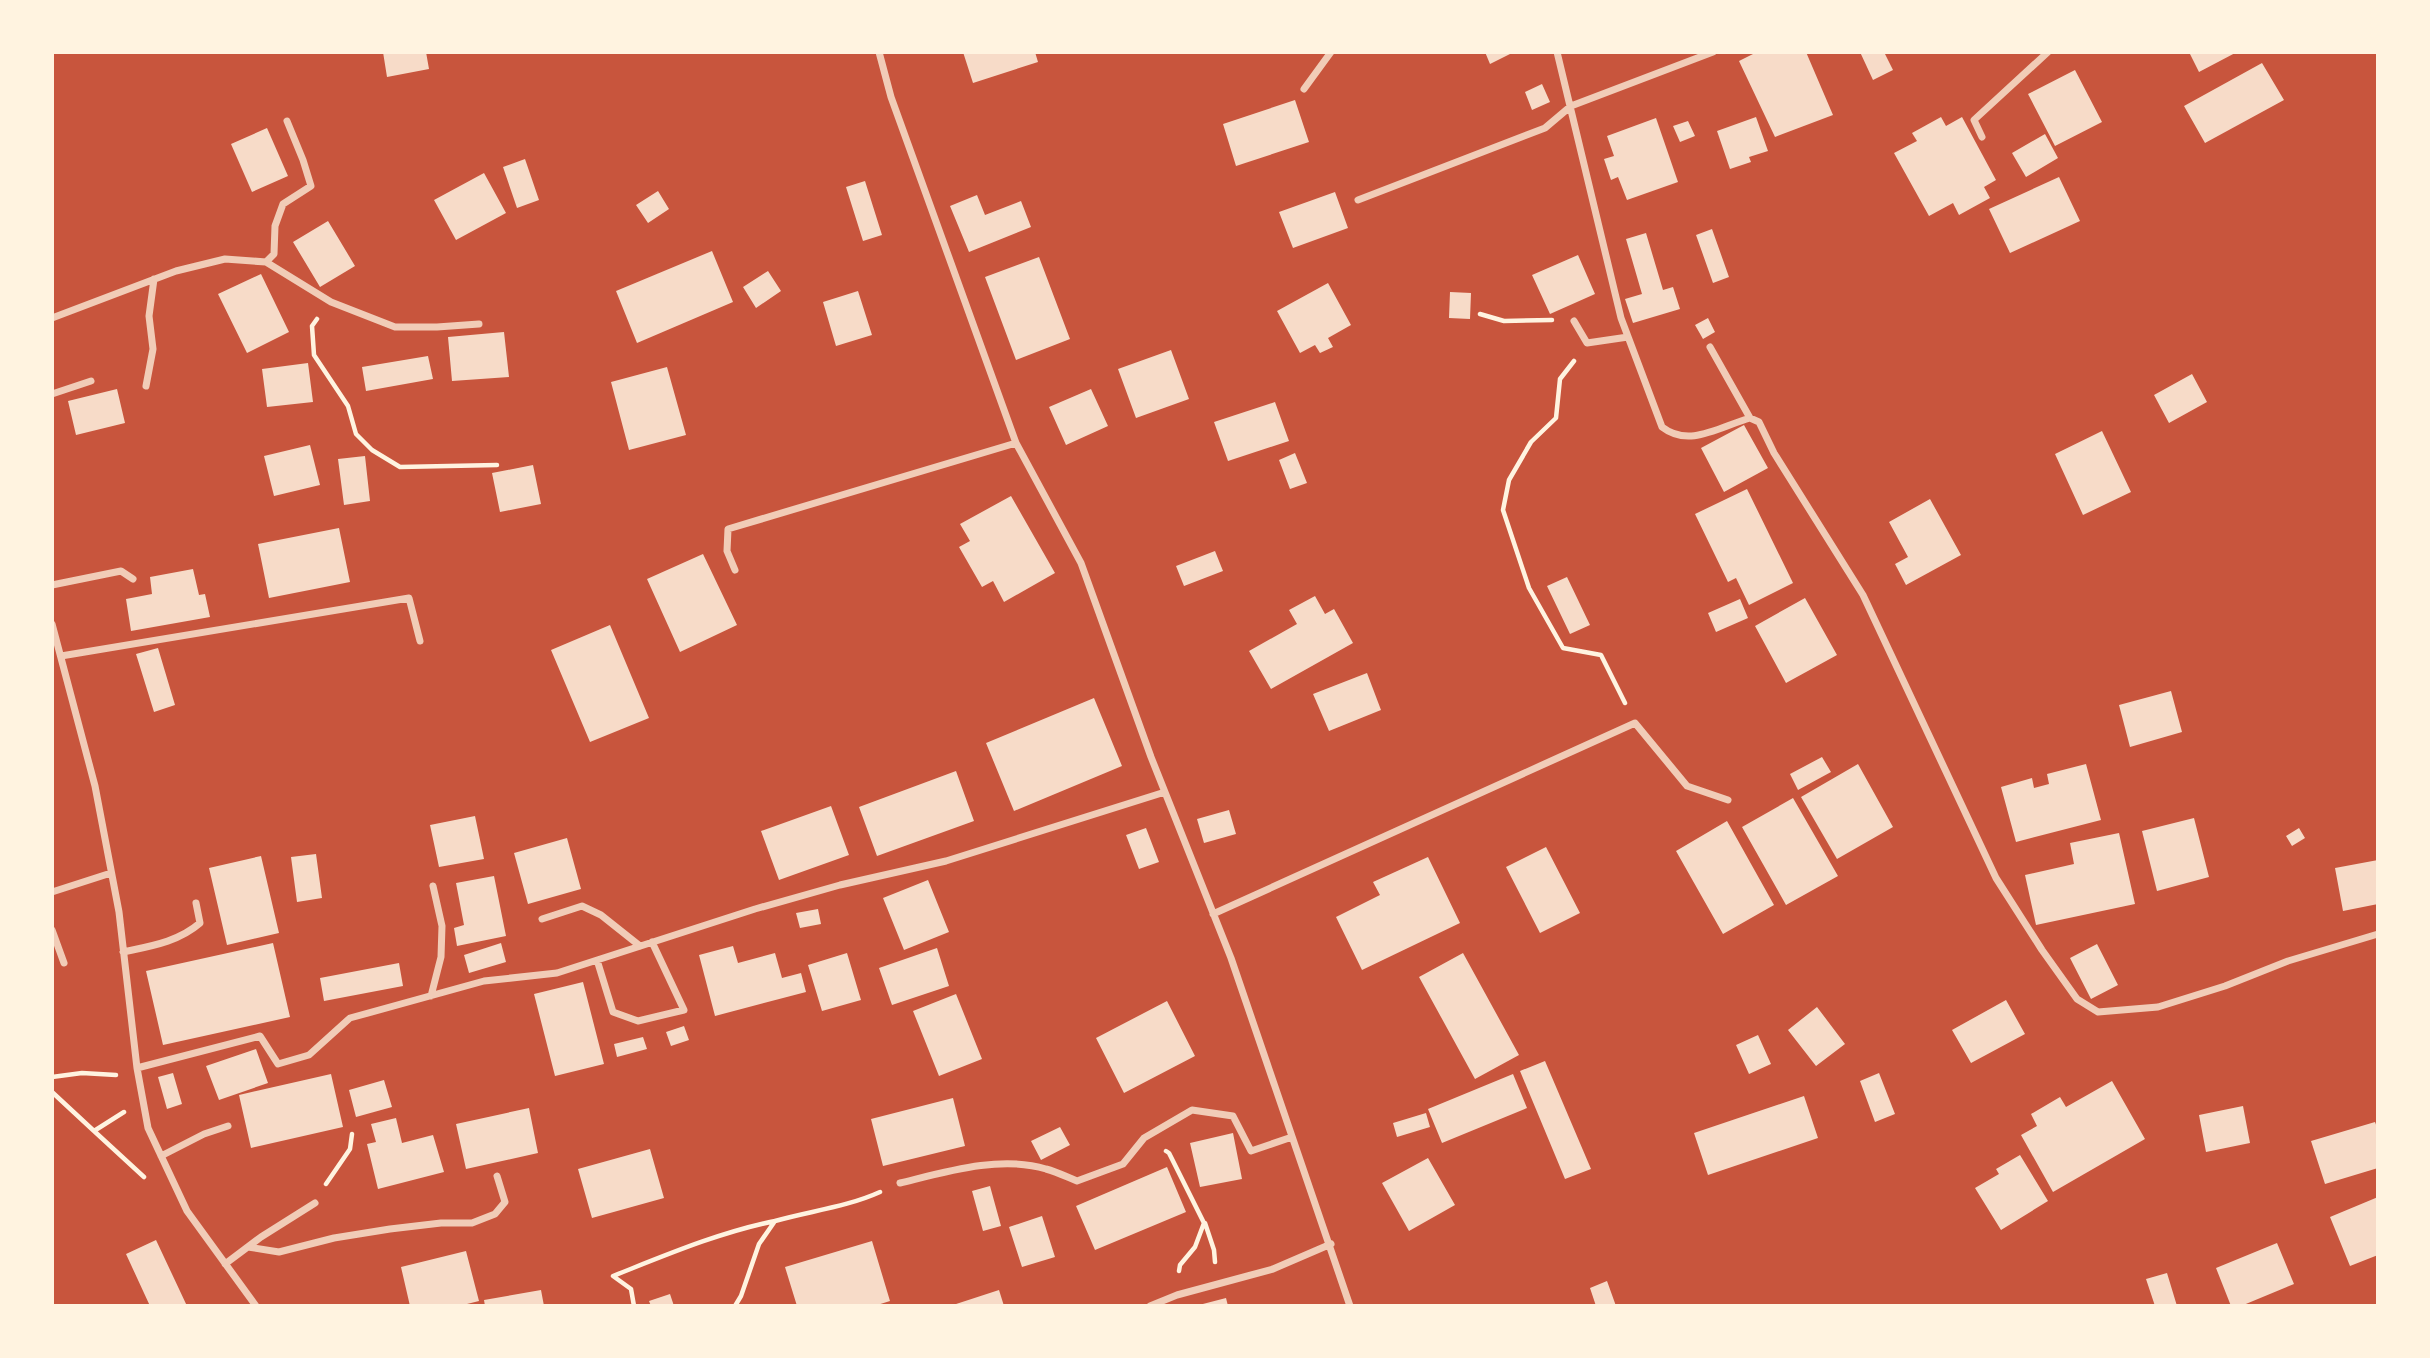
<svg xmlns="http://www.w3.org/2000/svg" width="2430" height="1358" viewBox="0 0 2430 1358" font-family="'Source Sans 3',sans-serif">
	<style>
		.building { fill: #f7dbc8 }
		.lines { fill: none; stroke-linecap: round; stroke-linejoin: round }
		.path { stroke: #fff3e0; stroke-width: 4.5 }
		.minor { stroke: #f1ccb7; stroke-width: 7 }
	</style>
	<rect width="100%" height="100%" fill="#c8553d"/>
	<path class="building" d="M 383,52 L 426,52 L 429,69 L 387,77 Z
		M 963,52 L 1035,52 L 1038,62 L 973,83 Z
		M 1485,52 L 1514,52 L 1490,64 Z
		M 1757,52 L 1806,52 L 1833,115 L 1775,137 L 1739,61 Z
		M 1860,52 L 1884,52 L 1893,70 L 1873,80 Z
		M 2189,52 L 2237,52 L 2199,72 Z
		M 2262,63 L 2284,100 L 2205,143 L 2184,106 Z
		M 2075,70 L 2102,122 L 2055,146 L 2028,94 Z
		M 1542,84 L 1550,102 L 1532,110 L 1525,92 Z
		M 1295,100 L 1309,142 L 1236,166 L 1223,124 Z
		M 1756,117 L 1768,151 L 1749,157 L 1751,162 L 1730,169 L 1717,131 Z
		M 1941,117 L 1946,126 L 1962,117 L 1996,180 L 1984,187 L 1990,198 L 1959,215 L 1953,203 L 1929,216 L 1894,153 L 1917,141 L 1912,133 Z
		M 1656,118 L 1678,182 L 1627,200 L 1618,177 L 1611,180 L 1604,159 L 1614,156 L 1607,136 Z
		M 1688,121 L 1695,136 L 1680,142 L 1673,126 Z
		M 267,128 L 288,176 L 252,192 L 231,144 Z
		M 2045,134 L 2058,158 L 2026,177 L 2012,153 Z
		M 525,159 L 539,200 L 517,208 L 503,167 Z
		M 484,173 L 506,213 L 456,240 L 434,200 Z
		M 2059,177 L 2080,221 L 2010,253 L 1989,209 Z
		M 865,181 L 882,235 L 863,241 L 846,187 Z
		M 658,191 L 669,209 L 648,223 L 636,205 Z
		M 1335,192 L 1348,228 L 1293,248 L 1279,212 Z
		M 977,195 L 985,215 L 1021,201 L 1031,227 L 969,252 L 950,206 Z
		M 328,221 L 355,266 L 320,287 L 293,242 Z
		M 1712,229 L 1729,277 L 1713,283 L 1696,235 Z
		M 1646,233 L 1663,290 L 1673,287 L 1680,309 L 1633,323 L 1625,299 L 1642,294 L 1626,239 Z
		M 712,251 L 733,302 L 637,343 L 616,291 Z
		M 1578,255 L 1595,294 L 1550,314 L 1532,275 Z
		M 1039,257 L 1070,339 L 1016,360 L 985,277 Z
		M 768,271 L 781,291 L 756,308 L 743,287 Z
		M 261,274 L 289,332 L 247,353 L 218,294 Z
		M 1328,283 L 1351,325 L 1328,338 L 1333,347 L 1320,353 L 1315,345 L 1300,353 L 1277,311 Z
		M 858,291 L 872,335 L 836,346 L 823,302 Z
		M 1450,292 L 1471,293 L 1470,319 L 1449,318 Z
		M 1708,318 L 1715,332 L 1703,339 L 1695,325 Z
		M 504,332 L 509,377 L 452,381 L 448,337 Z
		M 1171,350 L 1189,399 L 1136,418 L 1118,369 Z
		M 428,356 L 433,379 L 366,391 L 362,367 Z
		M 308,363 L 313,402 L 267,407 L 262,369 Z
		M 667,367 L 686,435 L 629,450 L 611,382 Z
		M 2192,374 L 2207,402 L 2169,423 L 2154,395 Z
		M 117,389 L 125,423 L 76,435 L 68,401 Z
		M 1091,389 L 1108,426 L 1066,445 L 1049,407 Z
		M 1275,402 L 1289,441 L 1228,461 L 1214,422 Z
		M 1744,425 L 1768,468 L 1724,492 L 1701,448 Z
		M 2102,431 L 2131,492 L 2083,515 L 2055,454 Z
		M 310,445 L 320,485 L 274,496 L 264,456 Z
		M 1295,453 L 1307,483 L 1290,489 L 1279,460 Z
		M 365,456 L 370,501 L 344,505 L 338,459 Z
		M 533,465 L 541,504 L 500,512 L 492,473 Z
		M 1747,489 L 1793,583 L 1749,605 L 1736,578 L 1728,582 L 1695,514 Z
		M 1011,496 L 1055,573 L 1004,602 L 993,581 L 982,587 L 959,547 L 970,541 L 960,524 Z
		M 1930,499 L 1961,555 L 1906,585 L 1895,564 L 1908,557 L 1889,522 Z
		M 339,528 L 350,582 L 269,598 L 258,544 Z
		M 1215,551 L 1223,571 L 1184,586 L 1176,566 Z
		M 703,554 L 737,625 L 680,652 L 647,579 Z
		M 193,569 L 199,595 L 205,594 L 210,617 L 131,631 L 126,599 L 152,594 L 150,577 Z
		M 1567,577 L 1590,625 L 1570,634 L 1547,586 Z
		M 1315,596 L 1325,614 L 1334,609 L 1353,643 L 1271,689 L 1249,651 L 1297,624 L 1289,610 Z
		M 1805,598 L 1837,655 L 1786,683 L 1755,626 Z
		M 1740,599 L 1748,618 L 1716,632 L 1708,613 Z
		M 610,625 L 649,718 L 590,742 L 551,650 Z
		M 158,648 L 175,705 L 154,712 L 136,654 Z
		M 1367,673 L 1381,710 L 1329,731 L 1313,694 Z
		M 2171,691 L 2182,732 L 2130,747 L 2119,705 Z
		M 1094,698 L 1122,766 L 1014,811 L 986,743 Z
		M 1822,757 L 1831,772 L 1798,790 L 1790,774 Z
		M 1858,764 L 1893,827 L 1837,859 L 1801,797 Z
		M 2086,764 L 2101,820 L 2016,842 L 2001,787 L 2032,778 L 2034,788 L 2049,784 L 2047,774 Z
		M 956,771 L 974,821 L 877,856 L 859,807 Z
		M 1793,798 L 1838,876 L 1786,905 L 1742,827 Z
		M 831,806 L 849,855 L 779,880 L 761,831 Z
		M 1229,810 L 1236,834 L 1204,843 L 1197,819 Z
		M 475,816 L 484,859 L 439,867 L 430,825 Z
		M 2194,818 L 2209,877 L 2157,891 L 2142,831 Z
		M 1727,821 L 1774,905 L 1723,934 L 1676,851 Z
		M 1146,828 L 1159,862 L 1139,869 L 1126,835 Z
		M 2299,828 L 2305,838 L 2292,846 L 2286,836 Z
		M 2119,833 L 2135,904 L 2036,925 L 2025,875 L 2074,864 L 2070,843 Z
		M 567,838 L 581,889 L 528,904 L 514,853 Z
		M 1546,847 L 1580,913 L 1540,933 L 1506,867 Z
		M 316,854 L 322,898 L 297,902 L 291,857 Z
		M 261,856 L 279,933 L 227,945 L 209,868 Z
		M 1428,857 L 1460,923 L 1362,970 L 1336,917 L 1380,895 L 1373,882 Z
		M 2378,860 L 2378,904 L 2343,911 L 2335,868 Z
		M 494,876 L 506,936 L 457,946 L 454,928 L 464,925 L 456,883 Z
		M 928,880 L 949,932 L 904,950 L 883,898 Z
		M 818,909 L 821,924 L 800,928 L 796,913 Z
		M 273,943 L 290,1017 L 163,1045 L 146,971 Z
		M 501,943 L 506,962 L 469,973 L 464,955 Z
		M 2097,944 L 2118,985 L 2091,999 L 2070,958 Z
		M 733,946 L 738,963 L 775,953 L 782,978 L 801,973 L 806,992 L 715,1016 L 699,955 Z
		M 937,948 L 949,986 L 892,1005 L 879,968 Z
		M 847,953 L 861,1000 L 822,1011 L 808,965 Z
		M 1463,953 L 1519,1055 L 1475,1079 L 1419,977 Z
		M 399,963 L 403,986 L 324,1001 L 320,978 Z
		M 583,982 L 604,1064 L 555,1076 L 534,994 Z
		M 956,994 L 982,1059 L 939,1076 L 913,1011 Z
		M 2006,1000 L 2025,1034 L 1971,1063 L 1952,1030 Z
		M 1167,1001 L 1195,1056 L 1124,1093 L 1096,1038 Z
		M 1817,1007 L 1845,1044 L 1816,1066 L 1788,1030 Z
		M 684,1026 L 689,1040 L 671,1046 L 666,1032 Z
		M 1758,1035 L 1771,1064 L 1749,1074 L 1736,1045 Z
		M 643,1037 L 647,1049 L 617,1057 L 614,1044 Z
		M 256,1049 L 268,1083 L 219,1100 L 206,1066 Z
		M 1545,1061 L 1591,1169 L 1565,1179 L 1520,1071 Z
		M 173,1073 L 182,1104 L 167,1109 L 158,1077 Z
		M 1879,1073 L 1895,1114 L 1875,1122 L 1860,1081 Z
		M 331,1074 L 343,1127 L 251,1148 L 239,1095 Z
		M 1513,1074 L 1527,1108 L 1442,1143 L 1428,1109 Z
		M 384,1080 L 392,1107 L 356,1117 L 349,1090 Z
		M 2112,1081 L 2145,1139 L 2053,1192 L 2021,1135 L 2037,1126 L 2031,1114 L 2060,1097 L 2066,1107 Z
		M 1804,1096 L 1818,1138 L 1708,1175 L 1694,1133 Z
		M 953,1098 L 965,1146 L 883,1166 L 871,1119 Z
		M 2243,1106 L 2250,1143 L 2206,1152 L 2199,1115 Z
		M 529,1108 L 538,1153 L 466,1169 L 456,1124 Z
		M 1426,1113 L 1430,1127 L 1397,1137 L 1393,1123 Z
		M 396,1118 L 402,1143 L 433,1135 L 444,1172 L 378,1189 L 367,1144 L 376,1142 L 371,1124 Z
		M 2375,1122 L 2378,1130 L 2378,1168 L 2325,1184 L 2311,1141 Z
		M 1060,1127 L 1070,1145 L 1041,1160 L 1031,1141 Z
		M 1233,1133 L 1242,1179 L 1200,1187 L 1190,1143 Z
		M 650,1149 L 664,1198 L 592,1218 L 578,1169 Z
		M 2020,1155 L 2048,1201 L 2001,1230 L 1975,1188 L 1999,1174 L 1996,1169 Z
		M 1428,1158 L 1455,1205 L 1409,1231 L 1382,1183 Z
		M 1167,1167 L 1186,1212 L 1095,1250 L 1076,1206 Z
		M 990,1186 L 1001,1226 L 983,1231 L 972,1191 Z
		M 2378,1197 L 2378,1255 L 2350,1266 L 2330,1217 Z
		M 1042,1216 L 1055,1257 L 1022,1267 L 1009,1227 Z
		M 156,1240 L 187,1306 L 150,1306 L 126,1254 Z
		M 872,1241 L 890,1301 L 874,1306 L 797,1306 L 785,1267 Z
		M 2277,1243 L 2294,1284 L 2241,1306 L 2231,1306 L 2216,1268 Z
		M 466,1251 L 479,1301 L 459,1306 L 410,1306 L 401,1267 Z
		M 2167,1273 L 2177,1306 L 2155,1306 L 2146,1279 Z
		M 1607,1281 L 1616,1306 L 1596,1306 L 1590,1288 Z
		M 541,1290 L 544,1306 L 485,1306 L 484,1300 Z
		M 999,1290 L 1004,1306 L 953,1306 L 953,1305 Z
		M 670,1294 L 674,1306 L 651,1306 L 649,1301 Z
		M 1226,1298 L 1228,1306 L 1199,1306 L 1199,1305 Z"/>
	<g class="lines">
		<path class="path" d="M 1480,314 L 1504,321 L 1552,320
			M 317,319 L 312,326 L 314,355 L 348,406 L 356,434 L 372,450 L 400,467 L 497,465
			M 1574,361 L 1560,379 L 1556,418 L 1531,442 L 1509,480 L 1503,510 L 1529,588 L 1563,648 L 1601,655 L 1625,703
			M 52,1077 L 82,1073 L 116,1075
			M 52,1092 L 94,1131
			M 124,1112 L 94,1131 L 144,1177
			M 1166,1151 L 1169,1153 L 1204,1223 L 1195,1247 L 1180,1265 L 1179,1271
			M 326,1184 L 350,1149 L 352,1134
			M 775,1221 C 810,1211 847,1207 880,1192
			M 1205,1223 L 1214,1250 L 1215,1262
			M 634,1306 L 631,1289 L 613,1276 C 666,1255 720,1232 775,1221 L 759,1244 L 741,1296 L 735,1306"/>
		<path class="minor" d="M 879,52 L 891,97 L 1016,443 L 1081,563 L 1151,757 L 1231,958 L 1350,1306
			M 1557,52 L 1621,318 L 1662,427 C 1689,448 1719,427 1750,418 L 1759,422 L 1774,453 L 1863,595 L 1996,878 L 2042,950 L 2077,999 L 2098,1012 L 2158,1007 L 2225,986 L 2288,961 L 2378,934
			M 1304,89 L 1331,52
			M 1982,137 L 1974,120 L 2048,52
			M 1358,200 L 1545,128 L 1571,106 L 1713,52
			M 266,262 L 331,302 L 395,327 L 437,327 L 479,324
			M 52,318 L 176,271 L 225,259 L 266,262 L 274,254 L 275,226 L 283,204 L 311,186 L 303,160 L 287,121
			M 1574,321 L 1587,343 L 1628,337
			M 1710,347 L 1750,418
			M 146,386 L 153,349 L 149,316 L 154,279
			M 52,394 L 91,381
			M 735,570 L 727,551 L 728,529 L 1016,443
			M 52,585 L 121,571 L 133,579
			M 52,624 L 95,786 L 119,912 L 137,1068 L 148,1128 L 187,1211 L 256,1306
			M 61,656 L 409,598 L 420,641
			M 52,892 L 111,873
			M 1213,914 L 1635,723 L 1687,786 L 1728,800
			M 542,919 L 582,906 L 601,915 L 640,946
			M 52,930 L 64,963
			M 123,952 C 151,946 178,942 200,923 L 196,903
			M 597,960 L 613,1012 L 638,1021 L 684,1010 L 652,942
			M 431,996 L 441,957 L 442,926 L 433,886
			M 137,1068 L 260,1036 L 278,1064 L 309,1055 L 350,1018 L 484,981 L 557,973 L 755,909 L 840,885 L 946,861 L 1165,792
			M 161,1156 L 204,1134 L 228,1126
			M 900,1183 C 945,1172 1000,1155 1046,1169 C 1057,1172 1067,1177 1077,1181 L 1123,1164 L 1144,1138 L 1192,1110 L 1233,1116 L 1251,1151 L 1292,1137
			M 248,1247 L 279,1252 L 334,1238 L 390,1229 L 441,1223 L 472,1223 L 495,1214 L 505,1202 L 497,1176
			M 225,1264 L 261,1237 L 315,1203
			M 1150,1306 L 1177,1295 L 1273,1269 L 1331,1244"/>
	</g>
	<rect width="2430" height="1358" fill="none" stroke="#fff3e0" stroke-width="108"/>
</svg>
